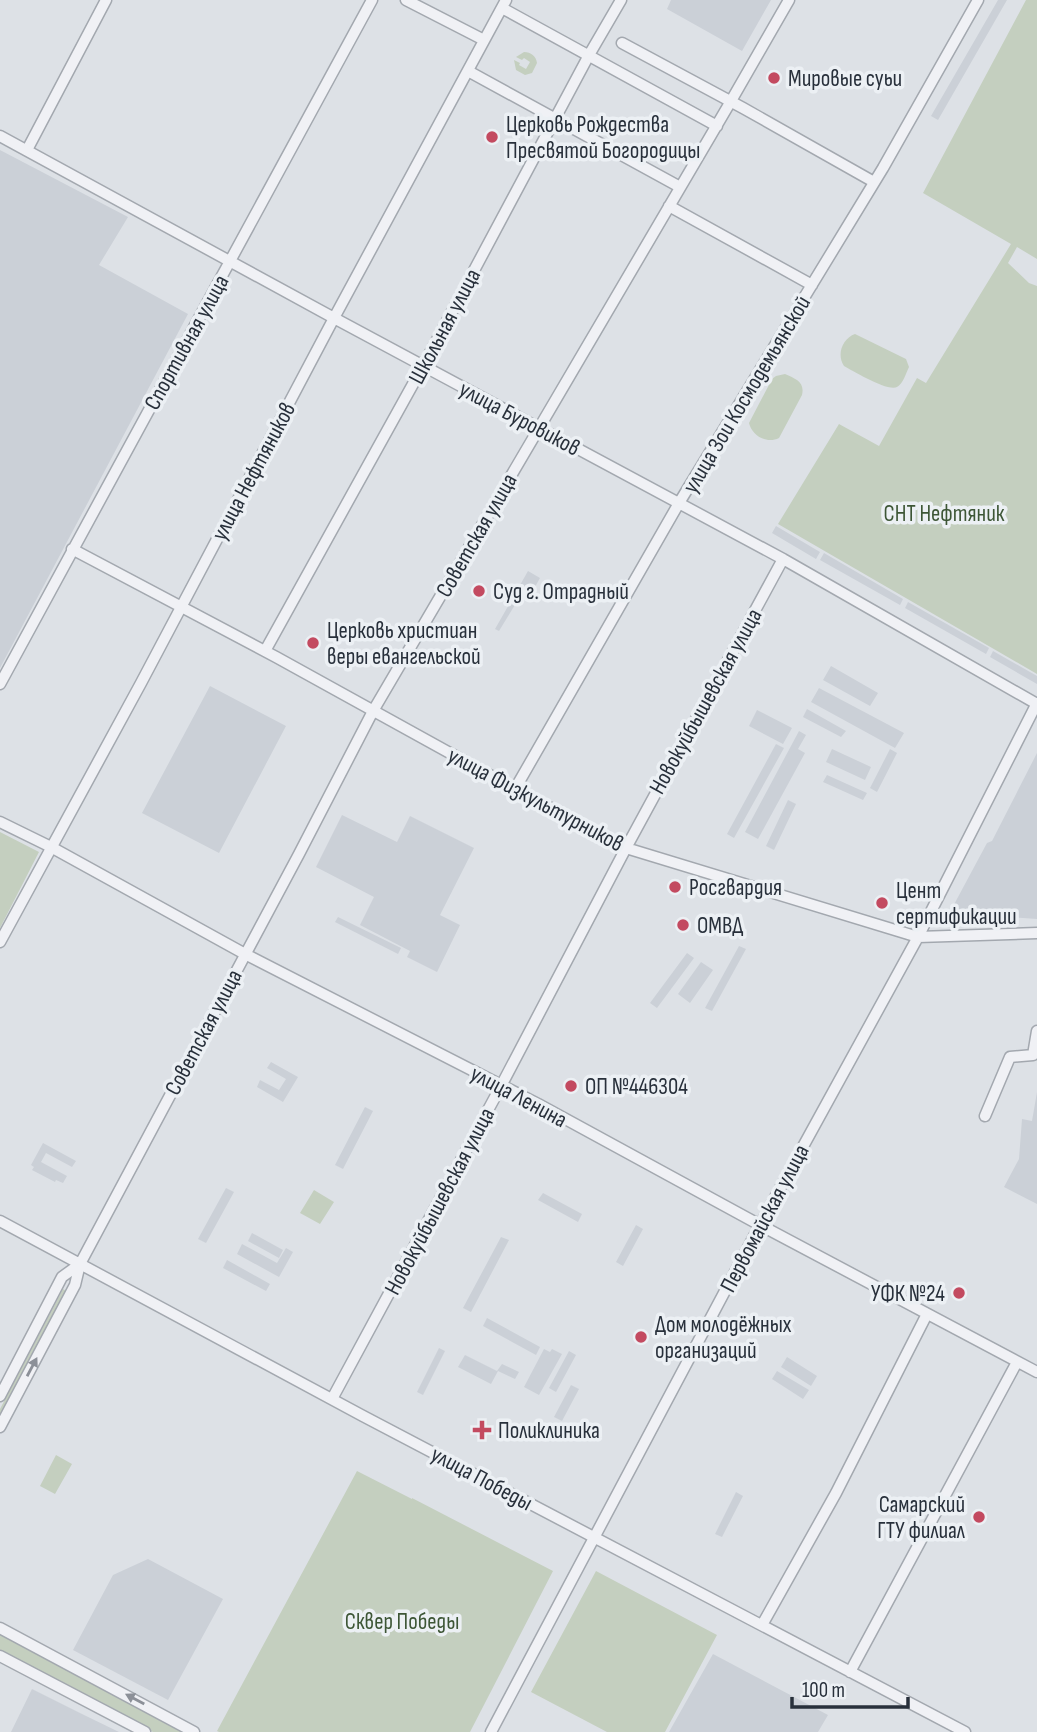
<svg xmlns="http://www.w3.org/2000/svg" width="1037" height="1732" viewBox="0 0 1037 1732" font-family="'Sofia Sans Condensed',sans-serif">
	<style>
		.built { fill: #cbd0d7 }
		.green { fill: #c4cfbf }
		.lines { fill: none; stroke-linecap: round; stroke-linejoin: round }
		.minor-casing { stroke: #a3a8af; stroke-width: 13 }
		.minor { stroke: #f0f1f5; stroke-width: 10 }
		.oneway { fill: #8c9098 }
		.poi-dot { fill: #c34a60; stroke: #ecf0f4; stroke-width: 2.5 }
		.labels { text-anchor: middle; stroke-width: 7; stroke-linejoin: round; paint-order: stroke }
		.poi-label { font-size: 23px; fill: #28303b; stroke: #ecf0f4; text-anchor: start }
		.street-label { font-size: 23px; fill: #28303b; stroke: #ecf0f4 }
		.park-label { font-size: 23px; fill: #3d5636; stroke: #ecf0f4 }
	</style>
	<rect width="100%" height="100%" fill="#dde1e6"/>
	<path class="built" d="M 671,0 L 771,0 L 742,51 L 667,9 Z
		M 998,0 L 1007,0 L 938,120 L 931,116 Z
		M 0,150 L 128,217 L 99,265 L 188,314 L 0,668 Z
		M 776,526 L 820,552 L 816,559 L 772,533 Z
		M 824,553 L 903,599 L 900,605 L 820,560 Z
		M 528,571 L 540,578 L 531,594 L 526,591 L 522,596 L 521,595 L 499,631 L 495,629 Z
		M 908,602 L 989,648 L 986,654 L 905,608 Z
		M 993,651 L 1037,676 L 1037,684 L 990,657 Z
		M 831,666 L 878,693 L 870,706 L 823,680 Z
		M 210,686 L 286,726 L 219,853 L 142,813 Z
		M 819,688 L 904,733 L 895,748 L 811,702 Z
		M 807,709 L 846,731 L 841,737 L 803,717 Z
		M 757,710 L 792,728 L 783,744 L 749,726 Z
		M 799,731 L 806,735 L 798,749 L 805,753 L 758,839 L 745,832 Z
		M 776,744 L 784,748 L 734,838 L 727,834 Z
		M 832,749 L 871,767 L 865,780 L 826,762 Z
		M 890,749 L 897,753 L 877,792 L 870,788 Z
		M 1037,753 L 1037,919 L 1010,917 L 986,923 L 981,920 L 978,924 L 943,925 L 987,843 L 992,841 Z
		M 827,775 L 867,793 L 863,800 L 823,782 Z
		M 788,800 L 796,804 L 774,850 L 766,846 Z
		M 342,815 L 397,842 L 410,816 L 474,848 L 440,915 L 460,925 L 437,972 L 407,957 L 410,951 L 360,925 L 374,897 L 316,867 Z
		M 338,917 L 401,948 L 398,954 L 335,922 Z
		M 739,946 L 746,949 L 712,1011 L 705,1008 Z
		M 687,953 L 694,958 L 657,1008 L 650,1003 Z
		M 701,962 L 713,970 L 690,1003 L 678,994 Z
		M 271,1062 L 298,1077 L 283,1102 L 257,1087 L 260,1080 L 279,1090 L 286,1079 L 267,1068 Z
		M 1037,1092 L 1037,1204 L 1004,1187 L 1019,1159 L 1022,1119 L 1032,1121 Z
		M 365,1107 L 373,1111 L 343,1169 L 335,1165 Z
		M 43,1143 L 76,1161 L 72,1167 L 46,1153 L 41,1162 L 67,1176 L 63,1183 L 56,1180 L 55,1182 L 32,1170 L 34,1167 L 31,1165 Z
		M 226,1188 L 234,1192 L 206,1243 L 198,1239 Z
		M 543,1193 L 582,1214 L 578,1222 L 538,1200 Z
		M 636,1225 L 643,1229 L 623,1266 L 616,1262 Z
		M 252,1233 L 283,1250 L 279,1258 L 248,1241 Z
		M 501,1237 L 509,1240 L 471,1312 L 463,1308 Z
		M 242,1244 L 277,1263 L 286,1248 L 293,1252 L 279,1277 L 237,1254 Z
		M 227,1260 L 270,1284 L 266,1291 L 223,1268 Z
		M 487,1318 L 540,1347 L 536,1355 L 483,1326 Z
		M 439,1348 L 445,1351 L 423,1395 L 417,1392 Z
		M 544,1349 L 550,1352 L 552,1349 L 562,1354 L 539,1395 L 524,1387 Z
		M 569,1351 L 576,1355 L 556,1392 L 549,1388 Z
		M 465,1355 L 497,1371 L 502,1364 L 519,1372 L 515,1379 L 498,1371 L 491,1384 L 458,1367 Z
		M 787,1357 L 817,1376 L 811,1386 L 781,1367 Z
		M 777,1371 L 809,1390 L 803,1399 L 772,1379 Z
		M 571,1385 L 579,1389 L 562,1421 L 554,1417 Z
		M 736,1492 L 743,1496 L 722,1537 L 715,1534 Z
		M 148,1559 L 223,1599 L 168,1700 L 73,1650 L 113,1575 Z
		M 713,1654 L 828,1715 L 818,1732 L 669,1732 Z
		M 32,1689 L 82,1714 L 119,1732 L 11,1732 Z"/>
	<path class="green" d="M 1026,0 L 1037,0 L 1037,259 L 1017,247 L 1008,263 L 1029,283 L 1037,286 L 1037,674 L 778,524 L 839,424 L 879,446 L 917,378 L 926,383 L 1011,244 L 923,193 Z
		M 524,52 C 531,52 536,56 537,63 L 532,73 L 525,75 L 516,70 L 514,60 L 520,63 L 519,65 L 526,69 L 530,62 L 524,58 L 522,60 L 516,57 Z
		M 855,334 L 906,359 L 909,367 C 906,373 903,384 897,387 C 888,392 853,371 844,366 C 836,354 843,338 855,334 Z
		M 785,374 C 796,379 805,382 802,395 L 779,438 C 767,444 752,436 749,423 L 772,379 L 776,376 Z
		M 0,832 L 39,852 L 0,928 Z
		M 314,1190 L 334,1202 L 320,1224 L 300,1213 Z
		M 63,1289 L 66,1291 L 0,1416 L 0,1409 Z
		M 56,1455 L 72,1464 L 55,1494 L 40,1486 Z
		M 357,1471 L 412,1499 L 412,1498 L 553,1571 L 470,1732 L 219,1732 L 217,1731 Z
		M 596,1571 L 717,1635 L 665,1732 L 607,1732 L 531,1692 Z
		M 0,1633 L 186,1732 L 153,1732 L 0,1651 Z"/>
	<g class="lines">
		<g class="minor-casing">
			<path id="minor" d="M 406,0 L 484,40
				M 502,8 L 717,126
				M 622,43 L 743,108 L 874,182
				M 468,71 L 680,187
				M 0,136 L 334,318 L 783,559 L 1037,704
				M 27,150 L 106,0
				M 669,206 L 812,285
				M 72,549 L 276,657 L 515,789 L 626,848 L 918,937 L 1037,933
				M 265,651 L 423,366 L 589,55 L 621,0
				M 0,684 L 372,0
				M 515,789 L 679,503 L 883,168 L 978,0
				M 0,822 L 51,847 L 245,954 L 538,1104 L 760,1225 L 1037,1372
				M 0,942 L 141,683 L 334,318 L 506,0
				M 985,1116 L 1010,1057 L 1033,1055 L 1037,1031
				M 0,1221 L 363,1416 L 965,1732
				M 0,1396 L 62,1277 L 80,1264
				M 332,1399 L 501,1086 L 626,848 L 783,559
				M 0,1427 L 75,1285 L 80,1264 L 299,854 L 373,711 L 731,101 L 789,0
				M 762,1625 L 836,1493 L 927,1314
				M 0,1628 L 194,1732
				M 0,1656 L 145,1732
				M 850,1672 L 1017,1362
				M 491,1732 L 760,1225 L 918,937 L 1037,703"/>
		</g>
		<use href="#minor" class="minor"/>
	</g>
	<defs><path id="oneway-solid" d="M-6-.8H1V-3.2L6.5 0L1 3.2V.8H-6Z" transform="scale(1.75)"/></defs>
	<g class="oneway">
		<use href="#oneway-solid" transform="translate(32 1367) rotate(-62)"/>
		<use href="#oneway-solid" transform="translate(135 1699) rotate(-152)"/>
	</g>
	<g class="poi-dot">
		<circle cx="774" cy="78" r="7"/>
		<circle cx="492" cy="137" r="7"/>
		<circle cx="479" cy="591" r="7"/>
		<circle cx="313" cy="643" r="7"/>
		<circle cx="675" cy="887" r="7"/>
		<circle cx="882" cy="903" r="7"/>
		<circle cx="683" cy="925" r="7"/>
		<circle cx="571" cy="1086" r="7"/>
		<circle cx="959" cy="1293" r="7"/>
		<circle cx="641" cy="1337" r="7"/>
		<path d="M478.5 1419.5h7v7h7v7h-7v7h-7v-7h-7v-7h7z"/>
		<circle cx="979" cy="1517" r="7"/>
	</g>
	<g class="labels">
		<g class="poi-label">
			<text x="788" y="86">Мировые суьи</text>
			<text x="506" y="132">Церковь Рождества<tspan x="506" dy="26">Пресвятой Богородицы</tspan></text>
			<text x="493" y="599">Суд г. Отрадный</text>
			<text x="327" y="638">Церковь христиан<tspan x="327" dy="26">веры евангельской</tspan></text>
			<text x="689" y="895">Росгвардия</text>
			<text x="896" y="898">Цент<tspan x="896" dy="26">сертификации</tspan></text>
			<text x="697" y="933">ОМВД</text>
			<text x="585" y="1094">ОП №446304</text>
			<text x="945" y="1301" text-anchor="end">УФК №24</text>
			<text x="655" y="1332">Дом молодёжных<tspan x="655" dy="26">организаций</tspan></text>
			<text x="498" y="1438">Поликлиника</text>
			<text x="965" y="1512" text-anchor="end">Самарский<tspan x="965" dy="26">ГТУ филиал</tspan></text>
		</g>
		<g class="street-label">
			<text transform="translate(444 326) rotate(-62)" y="8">Школьная улица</text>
			<text transform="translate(186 342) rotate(-61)" y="8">Спортивная улица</text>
			<text transform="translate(746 394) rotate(-59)" y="8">улица Зои Космодемьянской</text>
			<text transform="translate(520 418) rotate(28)" y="8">улица Буровиков</text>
			<text transform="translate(253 471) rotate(-62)" y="8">улица Нефтяников</text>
			<text transform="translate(476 535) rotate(-60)" y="8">Советская улица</text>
			<text transform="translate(705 701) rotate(-61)" y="8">Новокуйбышевская улица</text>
			<text transform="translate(536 799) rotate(28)" y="8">улица Физкультурников</text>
			<text transform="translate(203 1032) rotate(-62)" y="8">Советская улица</text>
			<text transform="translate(519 1096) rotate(28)" y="8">улица Ленина</text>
			<text transform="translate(439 1201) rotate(-62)" y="8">Новокуйбышевская улица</text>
			<text transform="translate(764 1218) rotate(-62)" y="8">Первомайская улица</text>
			<text transform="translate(482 1478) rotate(28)" y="8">улица Победы</text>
		</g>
		<g class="park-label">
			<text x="944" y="521">СНТ Нефтяник</text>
			<text x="402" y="1629">Сквер Победы</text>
		</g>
	</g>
	<path d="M792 1697v10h116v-10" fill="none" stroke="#28303b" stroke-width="3.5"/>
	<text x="802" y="1697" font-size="21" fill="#28303b" stroke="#ecf0f4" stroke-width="5" paint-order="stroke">100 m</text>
</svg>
